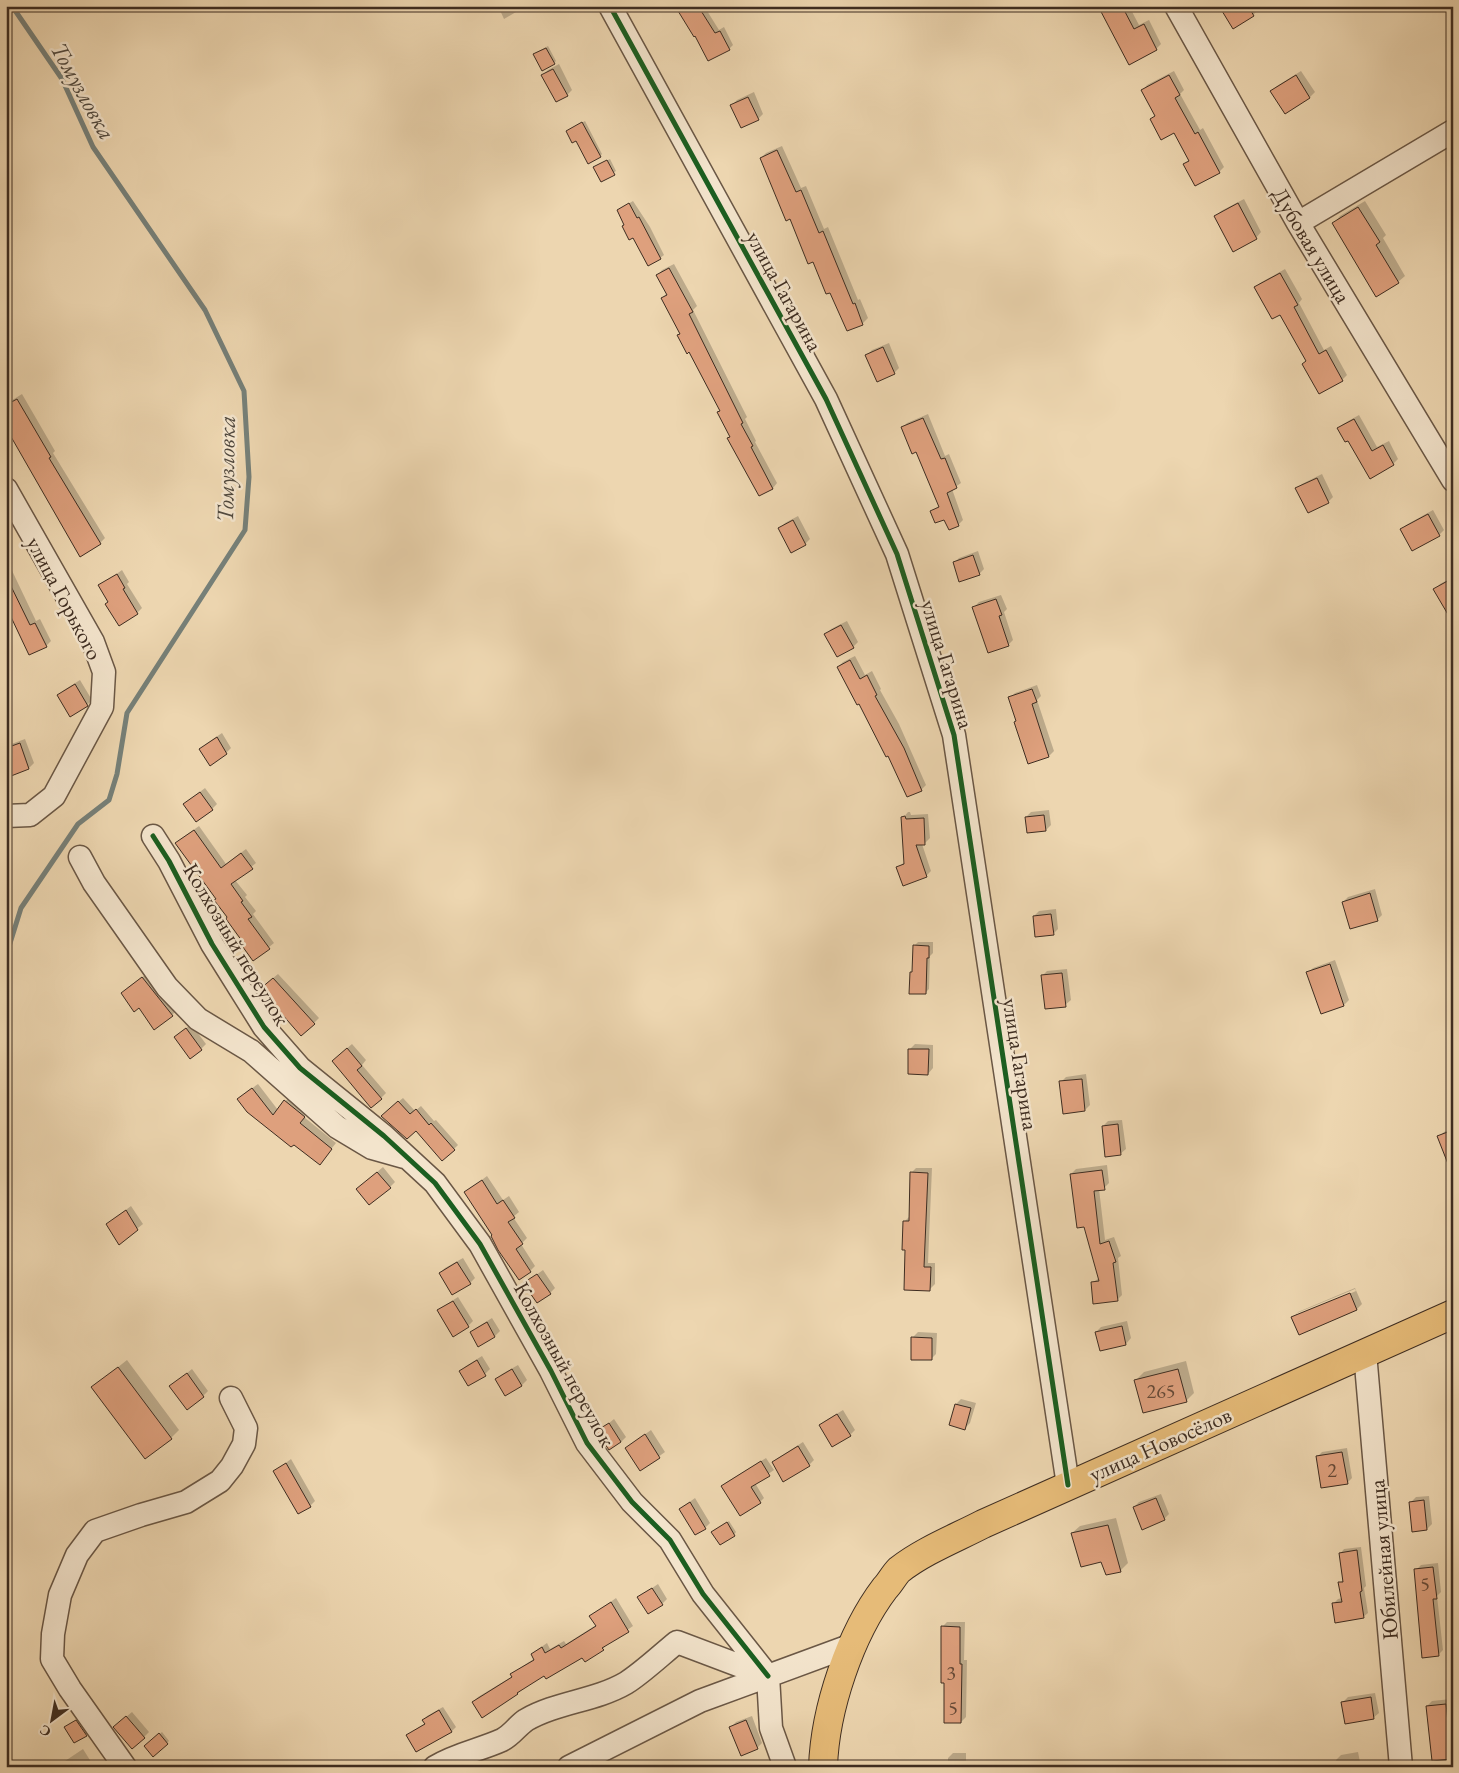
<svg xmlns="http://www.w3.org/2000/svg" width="1459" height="1773" viewBox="0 0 1459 1773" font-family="'EB Garamond',serif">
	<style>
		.shadow { fill: #0003; fill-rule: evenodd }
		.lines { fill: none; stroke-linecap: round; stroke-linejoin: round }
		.stream { stroke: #768079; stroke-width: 5 }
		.building { fill: #dea07d; stroke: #3e2d21 }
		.minor-casing { stroke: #6a5745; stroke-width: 25 }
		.major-casing { stroke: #3e2d21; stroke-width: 30 }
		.minor { stroke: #f3e4cc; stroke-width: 22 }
		.major { stroke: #e6bb78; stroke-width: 28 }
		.cycleway-casing { stroke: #f3e4cc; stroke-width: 8 }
		.cycleway { stroke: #1b5e20; stroke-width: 5 }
		.labels { text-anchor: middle; stroke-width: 5; stroke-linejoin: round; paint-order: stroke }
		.number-label { font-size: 20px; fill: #664a38 }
		.street-label { font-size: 22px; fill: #3e2d21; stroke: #f3e4cc }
		.water-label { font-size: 24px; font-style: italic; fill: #51493e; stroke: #f3e4cc }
	</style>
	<rect width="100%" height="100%" fill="#edd6b0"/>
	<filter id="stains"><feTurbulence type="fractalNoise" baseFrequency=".004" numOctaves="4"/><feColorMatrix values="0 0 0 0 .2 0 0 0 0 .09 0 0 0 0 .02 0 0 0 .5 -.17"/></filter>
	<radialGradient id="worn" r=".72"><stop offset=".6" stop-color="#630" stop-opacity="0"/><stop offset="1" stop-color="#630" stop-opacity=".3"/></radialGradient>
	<path class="shadow" d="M 498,6 L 521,6 L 521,7 L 516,12 L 504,19 Z
		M 675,6 L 704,6 L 719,30 L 724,27 L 733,45 L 729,49 L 696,34 Z
		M 1098,6 L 1129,6 L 1139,25 L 1149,20 L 1161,44 L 1156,49 L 1129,63 Z
		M 1221,6 L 1256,6 L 1258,10 L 1253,15 Z
		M 548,46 L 556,61 L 554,63 L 537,52 Z
		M 559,64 L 572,90 L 567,95 L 543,75 L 548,70 Z
		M 1174,71 L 1184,90 L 1180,94 L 1200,130 L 1203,128 L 1224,167 L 1219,172 L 1184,164 L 1190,159 L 1175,131 L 1152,119 L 1156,115 L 1143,90 L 1147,85 Z
		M 1301,71 L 1315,92 L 1310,97 L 1285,112 L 1272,91 L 1277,86 Z
		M 754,92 L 763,114 L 758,119 L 732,105 L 737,100 Z
		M 585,121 L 602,154 L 600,156 L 567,131 Z
		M 782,146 L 801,188 L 806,186 L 824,229 L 828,227 L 858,300 L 860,299 L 868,318 L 863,323 L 847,330 L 831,291 L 790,217 L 761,158 L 766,153 Z
		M 610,159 L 616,171 L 602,180 L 597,165 Z
		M 1244,199 L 1261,232 L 1256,238 L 1233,250 L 1216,216 L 1221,211 Z
		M 633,201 L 650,227 L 664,255 L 660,258 L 625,224 L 618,210 Z
		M 1365,201 L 1386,235 L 1383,238 L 1405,276 L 1398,282 L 1334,223 L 1340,216 Z
		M 674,264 L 697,306 L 693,310 L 747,417 L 745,419 L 756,441 L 755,442 L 777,483 L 773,488 L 759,495 L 731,436 L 721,410 L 662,298 L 667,293 L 658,275 L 662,270 Z
		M 1285,269 L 1302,299 L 1299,303 L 1324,350 L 1331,346 L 1347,375 L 1342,380 L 1307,360 L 1281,313 L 1256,287 L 1260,283 Z
		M 889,343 L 899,368 L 894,373 L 867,355 L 872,350 Z
		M 22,394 L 55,451 L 53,453 L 105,538 L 100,543 L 6,426 L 6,404 Z
		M 928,414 L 945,456 L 949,454 L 961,483 L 952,489 L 963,520 L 958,525 L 932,511 L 940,505 L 917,450 L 902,428 L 907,423 Z
		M 1359,415 L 1377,447 L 1389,441 L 1398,459 L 1393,464 L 1349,439 L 1338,429 L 1343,424 Z
		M 1322,474 L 1333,497 L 1328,502 L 1308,511 L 1297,489 L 1302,484 Z
		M 1433,510 L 1444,530 L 1439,535 L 1413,550 L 1401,530 L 1406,525 Z
		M 798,516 L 810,539 L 805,544 L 780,528 L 785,523 Z
		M 978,551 L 984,569 L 979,574 L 954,563 L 959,558 Z
		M 6,558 L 36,621 L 40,619 L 51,641 L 46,646 L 11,615 L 6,618 Z
		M 122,570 L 129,582 L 127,584 L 142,608 L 137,613 L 109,602 L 100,586 Z
		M 1453,577 L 1453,621 L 1435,589 L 1440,584 Z
		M 1001,595 L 1007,609 L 1004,612 L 1013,640 L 1008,645 L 974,607 L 979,602 Z
		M 847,621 L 858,642 L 853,647 L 826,634 L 831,629 Z
		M 855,656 L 865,675 L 872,671 L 881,689 L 880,690 L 899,724 L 926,785 L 921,790 L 889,754 L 838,667 L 843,662 Z
		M 80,680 L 92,700 L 87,705 L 59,695 L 64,690 Z
		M 1037,685 L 1041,696 L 1037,700 L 1054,751 L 1049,756 L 1029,762 L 1010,698 L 1015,693 Z
		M 222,733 L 231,748 L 226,753 L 206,744 Z
		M 25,739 L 34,763 L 29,768 L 6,770 L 6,746 Z
		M 205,788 L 217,804 L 212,809 L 184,804 Z
		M 1049,810 L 1051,825 L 1046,830 L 1026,817 L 1031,812 Z
		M 908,812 L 910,812 L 911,815 L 928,814 L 930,838 L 925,843 L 922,844 L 931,871 L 926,876 L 898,867 L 906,861 L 903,818 Z
		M 199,826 L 226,864 L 246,849 L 256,863 L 235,880 L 247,895 L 245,897 L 256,911 L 253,914 L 274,943 L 253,960 L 181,839 Z
		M 1375,889 L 1382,915 L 1377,920 L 1343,902 L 1348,897 Z
		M 1056,909 L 1058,929 L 1053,934 L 1034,916 L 1039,911 Z
		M 918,942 L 933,942 L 933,953 L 930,956 L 929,989 L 925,993 L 911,973 L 914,970 L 914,946 Z
		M 1335,960 L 1349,1000 L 1344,1005 L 1308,973 L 1313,968 Z
		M 1067,969 L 1071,1000 L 1065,1005 L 1042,976 L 1047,971 Z
		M 148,973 L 177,1010 L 172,1015 L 127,988 Z
		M 278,974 L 319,1018 L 314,1023 L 266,984 Z
		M 191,1024 L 206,1044 L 201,1049 L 176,1037 Z
		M 352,1044 L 366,1060 L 362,1065 L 386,1093 L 381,1098 L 338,1056 Z
		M 915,1044 L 933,1045 L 933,1068 L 928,1074 L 910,1049 Z
		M 1086,1074 L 1090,1105 L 1085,1110 L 1061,1082 L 1066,1077 Z
		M 258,1084 L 278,1110 L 290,1096 L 309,1111 L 304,1117 L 336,1143 L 324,1158 L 244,1094 Z
		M 403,1098 L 415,1111 L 421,1106 L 434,1121 L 436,1120 L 458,1145 L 454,1149 L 416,1129 L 387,1111 Z
		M 1122,1120 L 1126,1149 L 1120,1154 L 1103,1126 L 1108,1121 Z
		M 1453,1128 L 1453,1152 L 1438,1137 L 1444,1132 Z
		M 1107,1165 L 1109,1183 L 1104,1188 L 1099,1189 L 1105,1240 L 1114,1237 L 1121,1256 L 1118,1258 L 1122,1295 L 1117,1300 L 1092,1283 L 1099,1278 L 1071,1174 L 1076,1169 Z
		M 383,1167 L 395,1182 L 390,1187 L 363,1184 Z
		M 916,1168 L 932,1168 L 928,1263 L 935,1263 L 935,1284 L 930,1289 L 906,1249 L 904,1222 L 909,1217 L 911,1173 Z
		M 487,1176 L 503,1200 L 509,1196 L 519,1212 L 513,1217 L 527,1238 L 521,1244 L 535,1266 L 530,1271 L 466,1192 Z
		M 131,1206 L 143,1224 L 119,1243 L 107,1224 Z
		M 463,1258 L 475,1278 L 470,1283 L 440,1273 L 445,1268 Z
		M 543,1270 L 555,1288 L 550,1293 L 525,1283 Z
		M 1355,1288 L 1362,1304 L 1357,1309 L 1299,1333 L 1293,1318 L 1298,1312 ZM 1355,1289 L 1356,1291 L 1297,1316 L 1297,1313 Z
		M 458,1297 L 473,1321 L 468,1326 L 438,1310 Z
		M 492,1318 L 500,1331 L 495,1336 L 479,1345 L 471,1333 L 476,1328 Z
		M 1127,1321 L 1131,1338 L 1126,1344 L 1101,1350 L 1096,1332 L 1101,1327 Z
		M 918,1332 L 937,1333 L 936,1354 L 931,1359 L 913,1337 Z
		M 482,1356 L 490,1369 L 485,1374 L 461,1371 L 466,1366 Z
		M 127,1360 L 179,1430 L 171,1438 L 145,1457 L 93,1387 Z
		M 1186,1361 L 1194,1393 L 1186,1401 L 1136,1380 L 1144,1372 Z
		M 518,1365 L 527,1380 L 522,1385 L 506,1395 L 497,1380 L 502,1374 Z
		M 192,1369 L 208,1391 L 203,1396 L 171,1386 Z
		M 961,1399 L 976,1403 L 970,1423 L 965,1428 L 956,1404 Z
		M 843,1410 L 855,1430 L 850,1435 L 820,1426 L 825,1421 Z
		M 614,1419 L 626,1437 L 621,1442 L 598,1432 Z
		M 651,1430 L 665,1452 L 640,1470 L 626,1448 Z
		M 803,1442 L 814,1460 L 809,1465 L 773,1463 L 778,1458 Z
		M 1347,1448 L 1352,1478 L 1347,1483 L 1317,1457 L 1322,1452 Z
		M 766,1458 L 774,1470 L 755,1483 L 764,1498 L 760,1502 L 723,1486 L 727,1482 Z
		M 291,1459 L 315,1501 L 310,1506 L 275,1471 Z
		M 1161,1494 L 1169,1514 L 1164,1519 L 1134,1507 L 1139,1502 Z
		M 1429,1496 L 1432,1524 L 1427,1529 L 1411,1502 L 1416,1497 Z
		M 695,1498 L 710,1523 L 705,1528 L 680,1509 Z
		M 1116,1518 L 1128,1563 L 1120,1571 L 1102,1561 L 1072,1533 L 1080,1526 Z
		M 729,1521 L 736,1532 L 734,1535 L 715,1530 Z
		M 1361,1547 L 1366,1586 L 1364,1588 L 1368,1613 L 1363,1617 L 1333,1604 L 1338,1599 L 1342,1598 L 1340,1583 L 1344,1579 L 1340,1554 L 1344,1549 Z
		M 1438,1563 L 1441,1592 L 1437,1596 L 1443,1650 L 1438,1655 L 1416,1570 L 1421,1565 Z
		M 658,1584 L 667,1599 L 662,1604 L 639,1597 Z
		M 616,1598 L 633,1626 L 607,1644 L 603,1649 L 583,1657 L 545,1675 L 523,1688 L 517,1694 L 473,1702 L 478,1697 L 513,1676 L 512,1674 L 517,1670 L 535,1658 L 532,1654 L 537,1650 L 547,1643 L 550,1649 L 564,1641 L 566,1644 L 596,1625 L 591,1616 Z
		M 947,1622 L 965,1622 L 964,1660 L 967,1660 L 966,1717 L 961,1722 L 946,1681 L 942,1627 Z
		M 1375,1693 L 1379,1713 L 1373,1718 L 1343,1702 L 1348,1697 Z
		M 1451,1699 L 1453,1720 L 1453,1756 L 1451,1757 L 1427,1706 L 1432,1701 Z
		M 443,1707 L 456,1727 L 452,1731 L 417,1750 L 408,1735 L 425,1723 L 424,1720 L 427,1716 Z
		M 132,1712 L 149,1732 L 144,1737 L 120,1722 Z
		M 752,1716 L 762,1743 L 757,1748 L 731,1727 L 736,1722 Z
		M 78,1719 L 88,1733 L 86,1735 L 68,1725 Z
		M 162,1732 L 169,1741 L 153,1755 L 145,1746 Z
		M 83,1749 L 93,1765 L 91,1767 L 61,1767 L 60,1766 L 65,1761 Z
		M 1358,1752 L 1361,1767 L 1337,1767 L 1336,1760 L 1341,1755 Z
		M 953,1753 L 966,1753 L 966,1767 L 948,1767 L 948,1758 Z"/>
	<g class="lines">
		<path class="stream" d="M 6,956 L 21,908 L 78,824 L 109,800 L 117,774 L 127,713 L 245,530 L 249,477 L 244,391 L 205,310 L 93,147 L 62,79 L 12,6
			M 6,1184 L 6,1188"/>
	</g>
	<path class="building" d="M 675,6 L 698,6 L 715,33 L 720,31 L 730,50 L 708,61 L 695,36 L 694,37 Z
		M 1098,6 L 1122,6 L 1134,29 L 1144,24 L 1157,50 L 1129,65 Z
		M 1219,6 L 1248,6 L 1254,16 L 1233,29 Z
		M 546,48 L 555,64 L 542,71 L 533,54 Z
		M 553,69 L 568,96 L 556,102 L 541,75 Z
		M 1169,75 L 1180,95 L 1175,98 L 1195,134 L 1198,132 L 1220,173 L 1195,186 L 1183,164 L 1189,161 L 1174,133 L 1161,140 L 1150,119 L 1155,116 L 1141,90 Z
		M 1296,75 L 1310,98 L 1285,114 L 1270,91 Z
		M 748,97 L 759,120 L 741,128 L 730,105 Z
		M 582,122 L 601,157 L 588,164 L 576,141 L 572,143 L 566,131 Z
		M 777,150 L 796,192 L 801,190 L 819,233 L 823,231 L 853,304 L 855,303 L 863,325 L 847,331 L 830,293 L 826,294 L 813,262 L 808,264 L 790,219 L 786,221 L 760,158 Z
		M 607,160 L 615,175 L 601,182 L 593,167 Z
		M 629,203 L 637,218 L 639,217 L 661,259 L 648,266 L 633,238 L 629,240 L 622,226 L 624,225 L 617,210 Z
		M 1238,203 L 1257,239 L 1233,252 L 1214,216 Z
		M 1358,207 L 1380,242 L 1376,245 L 1399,283 L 1376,297 L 1332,223 Z
		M 669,268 L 693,312 L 689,314 L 743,423 L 741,424 L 753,446 L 751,447 L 773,489 L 759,496 L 727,438 L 730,437 L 717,412 L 720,411 L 689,352 L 687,354 L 677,335 L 680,334 L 661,298 L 667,295 L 656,275 Z
		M 1280,273 L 1298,305 L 1294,307 L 1319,354 L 1326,350 L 1343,381 L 1319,394 L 1302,364 L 1306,361 L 1280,315 L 1272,319 L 1254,287 Z
		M 883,347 L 895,374 L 877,382 L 865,355 Z
		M 17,399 L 51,457 L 49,458 L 101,544 L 80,557 L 6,428 L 6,405 Z
		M 923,418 L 941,459 L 945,458 L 957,488 L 947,493 L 959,526 L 949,530 L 944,520 L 935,523 L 930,511 L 939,507 L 916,452 L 912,454 L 901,427 Z
		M 1354,419 L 1372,451 L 1383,445 L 1394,465 L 1370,479 L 1348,441 L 1345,442 L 1337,428 Z
		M 1317,478 L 1329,503 L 1308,513 L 1295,488 Z
		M 1428,514 L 1440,536 L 1412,551 L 1400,529 Z
		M 793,520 L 806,545 L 791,553 L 778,528 Z
		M 973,555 L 980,575 L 959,582 L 953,562 Z
		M 117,574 L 125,588 L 123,589 L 138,614 L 119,626 L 105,604 L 108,602 L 98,585 Z
		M 6,576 L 30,625 L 35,623 L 47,647 L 29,655 L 11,617 L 6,619 Z
		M 1453,578 L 1453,623 L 1433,589 Z
		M 996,599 L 1002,615 L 999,616 L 1009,646 L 988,653 L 972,607 Z
		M 841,625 L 854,648 L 837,657 L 824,634 Z
		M 850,660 L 860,679 L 867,675 L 877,695 L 875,696 L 904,748 L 922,791 L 907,797 L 888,756 L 886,757 L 859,704 L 857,705 L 837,667 Z
		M 75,684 L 88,706 L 70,717 L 57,695 Z
		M 1032,689 L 1037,702 L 1032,704 L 1049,757 L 1028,764 L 1014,722 L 1016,721 L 1008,697 Z
		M 217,737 L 227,754 L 210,766 L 199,749 Z
		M 20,743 L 29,769 L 11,776 L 6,764 L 6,748 Z
		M 200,792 L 213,810 L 196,822 L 183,804 Z
		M 1044,815 L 1046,831 L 1027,833 L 1025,817 Z
		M 905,816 L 906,819 L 924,818 L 925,845 L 916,845 L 927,877 L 903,886 L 896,867 L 904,864 L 901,817 Z
		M 194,830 L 221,868 L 241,853 L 253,869 L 231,884 L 243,901 L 241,902 L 252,917 L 248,919 L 270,949 L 253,961 L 240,943 L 242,941 L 226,919 L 227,917 L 214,900 L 216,899 L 175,843 Z
		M 1370,893 L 1378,921 L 1350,929 L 1342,902 Z
		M 1051,914 L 1054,935 L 1035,937 L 1033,916 Z
		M 913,945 L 929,946 L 929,958 L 927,958 L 926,994 L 909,994 L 910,972 L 912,972 Z
		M 1330,964 L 1344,1006 L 1321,1014 L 1306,972 Z
		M 1062,973 L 1066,1007 L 1045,1009 L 1041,975 Z
		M 142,977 L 173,1016 L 154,1030 L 139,1008 L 134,1012 L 121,993 Z
		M 273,978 L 315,1024 L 301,1036 L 260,989 Z
		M 186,1028 L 202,1050 L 190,1059 L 174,1037 Z
		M 347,1048 L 362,1066 L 357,1070 L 382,1099 L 371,1108 L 332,1061 Z
		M 908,1049 L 929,1049 L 928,1075 L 908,1074 Z
		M 1082,1079 L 1085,1111 L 1063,1114 L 1059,1081 Z
		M 252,1088 L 273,1115 L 284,1100 L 305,1117 L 300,1123 L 332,1149 L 320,1165 L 294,1145 L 291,1147 L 247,1112 L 237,1099 Z
		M 398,1101 L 410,1114 L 416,1109 L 429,1125 L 431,1123 L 455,1150 L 442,1161 L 416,1131 L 407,1139 L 381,1116 Z
		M 1118,1124 L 1121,1155 L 1105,1157 L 1102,1126 Z
		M 1453,1130 L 1453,1174 L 1452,1174 L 1437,1136 Z
		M 1102,1170 L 1105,1190 L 1094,1191 L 1100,1244 L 1109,1241 L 1116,1262 L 1113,1263 L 1118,1301 L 1093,1304 L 1091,1282 L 1099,1281 L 1084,1227 L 1077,1228 L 1070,1174 Z
		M 377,1172 L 391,1188 L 369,1205 L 356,1189 Z
		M 910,1172 L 928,1173 L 924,1267 L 931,1267 L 930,1291 L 904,1290 L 905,1250 L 902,1250 L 903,1221 L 909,1221 Z
		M 482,1180 L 497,1204 L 503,1200 L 515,1218 L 508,1222 L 523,1244 L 516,1249 L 531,1272 L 519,1280 L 498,1250 L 491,1236 L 492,1235 L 464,1192 Z
		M 126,1210 L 138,1230 L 119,1245 L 106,1224 Z
		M 457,1262 L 471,1284 L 452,1295 L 439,1273 Z
		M 537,1274 L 551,1294 L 537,1303 L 523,1283 Z
		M 1350,1293 L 1357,1310 L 1299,1335 L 1291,1317 Z
		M 453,1301 L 469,1327 L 453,1337 L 437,1310 Z
		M 487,1322 L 495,1337 L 478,1347 L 470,1332 Z
		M 1122,1326 L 1126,1345 L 1100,1351 L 1095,1332 Z
		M 911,1337 L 932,1338 L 932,1360 L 911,1360 Z
		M 477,1360 L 486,1376 L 468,1386 L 459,1371 Z
		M 118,1367 L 172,1439 L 145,1459 L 91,1387 Z
		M 512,1369 L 522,1386 L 505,1396 L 495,1379 Z
		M 1178,1369 L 1187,1402 L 1143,1413 L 1134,1380 Z
		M 187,1373 L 204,1397 L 187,1410 L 169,1386 Z
		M 955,1404 L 971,1408 L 965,1430 L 949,1425 Z
		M 837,1414 L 851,1436 L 832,1447 L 819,1425 Z
		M 609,1423 L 621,1442 L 609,1450 L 596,1431 Z
		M 645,1434 L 660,1458 L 640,1471 L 625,1448 Z
		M 798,1446 L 810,1466 L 783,1482 L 772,1462 Z
		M 1342,1452 L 1348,1484 L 1321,1488 L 1316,1456 Z
		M 761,1461 L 770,1476 L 751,1487 L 761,1503 L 740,1516 L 721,1486 Z
		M 286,1463 L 311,1507 L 298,1514 L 273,1471 Z
		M 1156,1498 L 1165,1520 L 1142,1530 L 1133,1507 Z
		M 1424,1500 L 1427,1530 L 1412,1532 L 1409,1502 Z
		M 690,1502 L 706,1529 L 695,1535 L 679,1509 Z
		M 727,1522 L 735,1536 L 720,1545 L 711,1532 Z
		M 1108,1525 L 1121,1572 L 1106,1575 L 1101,1562 L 1081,1567 L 1071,1533 Z
		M 1357,1550 L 1362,1591 L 1360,1592 L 1364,1618 L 1335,1623 L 1332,1603 L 1342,1602 L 1338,1582 L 1343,1582 L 1339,1553 Z
		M 1433,1567 L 1437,1599 L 1433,1599 L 1439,1656 L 1422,1658 L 1414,1569 Z
		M 652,1588 L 663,1605 L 648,1614 L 637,1597 Z
		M 611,1602 L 629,1632 L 602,1648 L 604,1650 L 585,1662 L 582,1658 L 546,1679 L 544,1676 L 517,1693 L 518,1694 L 482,1718 L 472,1702 L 512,1677 L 510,1674 L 534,1660 L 531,1654 L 542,1647 L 545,1653 L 559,1645 L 561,1648 L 596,1626 L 589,1616 Z
		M 941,1626 L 960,1627 L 960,1664 L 962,1664 L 961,1723 L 944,1723 L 944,1683 L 941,1683 Z
		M 1371,1697 L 1374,1719 L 1345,1724 L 1341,1702 Z
		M 1446,1704 L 1452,1759 L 1432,1761 L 1426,1706 Z
		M 439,1710 L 452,1732 L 416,1752 L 406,1735 L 425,1724 L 422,1720 Z
		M 126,1716 L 145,1738 L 132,1749 L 113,1727 Z
		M 76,1720 L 87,1736 L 74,1743 L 64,1727 Z
		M 746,1720 L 758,1749 L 741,1756 L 729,1727 Z
		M 159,1733 L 168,1744 L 153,1757 L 144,1746 Z"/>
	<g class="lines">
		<g class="minor-casing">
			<path id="minor" d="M 610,6 L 826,399 L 897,554 L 954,735 L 1068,1485
				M 1176,6 L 1298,223 L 1453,480
				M 1298,223 L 1453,131
				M 6,489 L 93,642 L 104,672 L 102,707 L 54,796 L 30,815 L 6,816
				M 153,836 L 169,861 L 212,944 L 264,1027 L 300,1068 L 384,1136 L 435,1183 L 480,1244 L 551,1371 L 587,1443 L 632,1502 L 670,1540 L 703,1594 L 768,1676
				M 80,857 L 94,883 L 167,987 L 198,1019 L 251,1051 L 337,1127 L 372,1148 L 404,1157
				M 1365,1353 L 1401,1767
				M 768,1676 L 771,1728 L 785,1767
				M 125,1767 L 70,1689 L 52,1659 L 53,1634 L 60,1595 L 77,1555 L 95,1531 L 141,1515 L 186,1502 L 220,1481 L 232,1466 L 244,1444 L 246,1428 L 231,1398
				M 435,1767 C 456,1754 480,1750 502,1740 C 512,1735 517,1726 526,1720 C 557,1702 595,1701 626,1683 C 642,1673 661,1655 677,1642 L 767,1676
				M 569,1767 L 700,1701 L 852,1645"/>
		</g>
		<g class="major-casing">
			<path id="major" d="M 823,1767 C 825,1709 850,1634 885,1588 C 890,1583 894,1575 899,1570 C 923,1551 956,1538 983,1524 L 1453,1314"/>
		</g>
		<use href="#minor" class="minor"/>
		<use href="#major" class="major"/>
		<g class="cycleway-casing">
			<path id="cycleway" d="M 610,6 L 826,399 L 897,554 L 954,735 L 1068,1485
				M 153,836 L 169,861 L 212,944 L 264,1027 L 300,1068 L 384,1136 L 435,1183 L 480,1244 L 551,1371 L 587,1443 L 632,1502 L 670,1540 L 703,1594 L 768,1676"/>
		</g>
		<use href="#cycleway" class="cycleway"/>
	</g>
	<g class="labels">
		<g class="number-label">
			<text x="1161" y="1398">265</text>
			<text x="1332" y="1477">2</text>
			<text x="1425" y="1591">5</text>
			<text x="951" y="1680">3</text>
			<text x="953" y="1715">5</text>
		</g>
		<g class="street-label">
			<text transform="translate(1312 245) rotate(59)" y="8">Дубовая улица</text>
			<text transform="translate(785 291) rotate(61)" y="8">улица Гагарина</text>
			<text transform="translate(65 598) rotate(62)" y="8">улица Горького</text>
			<text transform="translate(948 664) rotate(73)" y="8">улица Гагарина</text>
			<text transform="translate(237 944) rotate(59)" y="8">Колхозный переулок</text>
			<text transform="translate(1021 1064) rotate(81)" y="8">улица Гагарина</text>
			<text transform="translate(565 1364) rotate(61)" y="8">Колхозный переулок</text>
			<text transform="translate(1160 1444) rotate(-24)" y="8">улица Новосёлов</text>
			<text transform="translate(1383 1560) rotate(-95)" y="8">Юбилейная улица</text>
		</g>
		<g class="water-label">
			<text transform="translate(83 91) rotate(61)" y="8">Томузловка</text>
			<text transform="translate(226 469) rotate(-89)" y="8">Томузловка</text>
		</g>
	</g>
	<rect width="1459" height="1773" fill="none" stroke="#edd6b0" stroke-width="25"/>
	<rect x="8" y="8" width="1444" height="1758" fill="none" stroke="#3e2d21" stroke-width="2.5"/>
	<rect x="12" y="12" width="1434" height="1748" fill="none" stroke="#3e2d21"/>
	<g transform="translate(52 1720) rotate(212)" stroke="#f3e4cc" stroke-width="4" paint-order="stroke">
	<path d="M0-4L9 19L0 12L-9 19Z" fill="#3e2d21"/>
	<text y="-8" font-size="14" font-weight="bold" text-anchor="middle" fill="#3e2d21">С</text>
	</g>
	<rect width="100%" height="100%" filter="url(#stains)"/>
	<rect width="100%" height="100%" fill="url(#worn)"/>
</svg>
